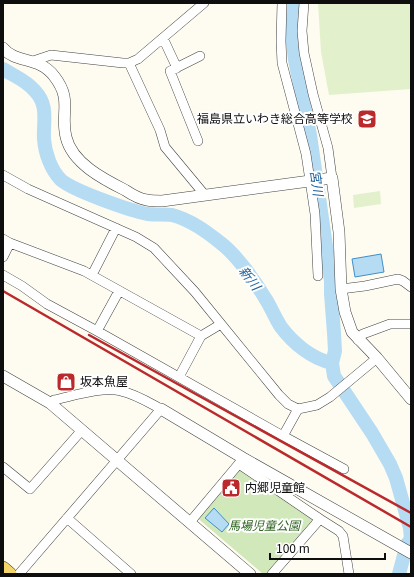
<svg xmlns="http://www.w3.org/2000/svg" width="414" height="577" viewBox="0 0 414 577" font-family="Georgia,'Noto Sans JP',serif">
	<style>
		.green { fill: #d1e8ba }
		.pitch { fill: #e2f0cc }
		.water { fill: #b6dcf4; stroke: #3f8fc9 }
		.lines { fill: none; stroke-linecap: round; stroke-linejoin: round }
		.river { stroke: #b6dcf4; stroke-width: 14 }
		.minor-casing { stroke: #414141; stroke-width: 10 }
		.tertiary-casing { stroke: #414141; stroke-width: 12 }
		.primary-casing { stroke: #1f1f1f; stroke-width: 14 }
		.minor { stroke: #fff; stroke-width: 9 }
		.tertiary { stroke: #fff; stroke-width: 11 }
		.primary { stroke: #f4d66b; stroke-width: 13 }
		.rail { stroke: #ba2a2d; stroke-width: 2.5 }
		.labels { text-anchor: middle; stroke-width: 4; stroke-linejoin: round; paint-order: stroke }
		.poi-label { font-size: 12px; fill: #0e0e0e; stroke: #fff; text-anchor: start }
		.park-label { font-size: 12px; font-style: italic; fill: #2d6420; stroke: #fff }
		.water-label { font-size: 13px; font-style: italic; fill: #1b619d; stroke: #fff }
	</style>
	<rect width="100%" height="100%" fill="#fefcf0"/>
	<path class="green" d="M 239,464 L 320,519 L 272,574 L 263,574 L 195,516 Z"/>
	<path class="pitch" d="M 318,3 L 411,3 L 411,89 L 329,95 L 321,52 Z
		M 380,191 L 381,204 L 354,208 L 353,195 Z"/>
	<path class="water" d="M 381,254 L 384,272 L 355,277 L 352,259 Z
		M 214,508 L 229,524 L 222,532 L 205,518 Z"/>
	<g class="lines">
		<path class="river" d="M 294,3 L 292,34 L 295,60 L 310,135 L 331,281 L 331,294 L 334,333 L 335,351 L 332,363 L 334,376 L 372,433 L 390,464 L 396,478 L 410,528 L 411,539 L 407,544 L 399,574
			M 3,69 C 14,76 26,80 35,91 C 49,106 43,121 44,139 C 45,153 51,170 61,180 C 74,191 131,211 148,214 C 156,215 165,214 172,215 C 191,220 207,232 222,244 C 237,256 255,281 265,298 C 271,307 275,318 281,327 C 293,343 312,359 332,363"/>
		<g class="minor-casing">
			<path id="minor" d="M 282,3 L 281,41 L 282,63 L 306,154 L 315,214 L 318,276
				M 304,3 L 302,31 L 304,53 L 313,94 L 328,148 L 332,178
				M 163,38 L 177,68 L 170,71 L 198,141
				M 33,61 L 51,55 L 123,63 L 129,63 L 138,59 L 204,3
				M 129,63 L 160,130 L 165,147 L 204,194
				M 176,68 L 200,56
				M 3,175 L 28,189 L 136,237 L 154,248 L 195,292 L 279,395 L 288,404 L 298,409 L 317,405 L 330,397 L 377,358
				M 3,239 L 10,243 L 84,271 L 201,336
				M 3,257 L 10,243
				M 3,275 L 22,286 L 47,304 L 97,331 L 283,436 L 298,409
				M 92,275 L 116,228
				M 341,289 L 365,286 L 398,279 L 403,281 L 411,287
				M 97,331 L 119,291
				M 358,340 L 363,334 L 390,324 L 411,324
				M 179,377 L 201,336 L 221,324
				M 283,436 L 344,469
				M 239,464 L 320,519 L 272,574
				M 3,467 L 30,489 L 82,430
				M 67,518 L 131,574
				M 320,519 L 339,531 L 343,536 L 349,574
				M 190,522 L 242,460
				M 19,574 L 161,409 C 148,402 135,394 121,391 C 103,386 73,396 54,400 L 50,403"/>
		</g>
		<g class="tertiary-casing">
			<path id="tertiary" d="M 3,48 C 16,64 39,56 54,76 C 73,100 60,113 66,137 C 72,163 103,179 125,190 C 131,194 139,199 147,200 C 152,201 157,201 162,201 L 332,178 L 339,232 L 341,289 L 345,312 L 352,332 L 377,358 L 411,399
				M 3,376 L 50,403 L 250,574
				M 161,409 L 243,458 L 411,553"/>
		</g>
		<g class="primary-casing">
			<path id="primary" d="M 3,568 L 10,574"/>
		</g>
		<use href="#minor" class="minor"/>
		<use href="#tertiary" class="tertiary"/>
		<use href="#primary" class="primary"/>
		<path class="rail" d="M 3,291 L 411,527
			M 89,335 L 411,513"/>
	</g>
	<defs>
		<g id="school-square" transform="scale(1)"><rect x="-9" y="-9" width="18" height="18" rx="4" fill="#ba2a2d" stroke="#fff"/><path d="M0-5L7-2L0 1L-7-2ZM-4 1L0 2.5L4 1V4Q0 6-4 4Z" fill="#fff"/></g>
		<g id="shop-square" transform="scale(1)"><rect x="-9" y="-9" width="18" height="18" rx="4" fill="#ba2a2d" stroke="#fff"/><path d="M-5-2.5h2.3a2.7 3.5 0 0 1 5.4 0H5L5.5 6h-11ZM-1.5-2.5h3a1.5 2.3 0 0 0-3 0Z" fill="#fff"/></g>
		<g id="civic-square" transform="scale(1)"><rect x="-9" y="-9" width="18" height="18" rx="4" fill="#ba2a2d" stroke="#fff"/><path d="M-.6-6.5H3V-4.5H.6V-3L4-1V1h2V6H-6V1h2V-1L-.6-3ZM-1.2 2.5V6h2.4V2.5Z" fill="#fff"/></g>
	</defs>
	<g fill-rule="evenodd">
		<use href="#school-square" x="367" y="119"/>
		<use href="#shop-square" x="66" y="382"/>
		<use href="#civic-square" x="231" y="488"/>
	</g>
	<g class="labels">
		<g class="poi-label">
			<text x="353" y="123" text-anchor="end">福島県立いわき総合高等学校</text>
			<text x="80" y="386">坂本魚屋</text>
			<text x="245" y="492">内郷児童館</text>
		</g>
		<g class="park-label">
			<text x="264" y="530">馬場児童公園</text>
		</g>
		<g class="water-label">
			<text transform="translate(317 183) rotate(82)" y="5">宮川</text>
			<text transform="translate(250 278) rotate(53)" y="5">新川</text>
		</g>
	</g>
	<rect width="414" height="577" fill="none" stroke="#0e0e0e" stroke-width="8"/>
	<path d="M270 553v6h115v-6" fill="none" stroke="#0e0e0e" stroke-width="2"/>
	<text x="276" y="553" font-size="12" fill="#0e0e0e" stroke="#ffffff" stroke-width="3" paint-order="stroke">100 m</text>
</svg>
